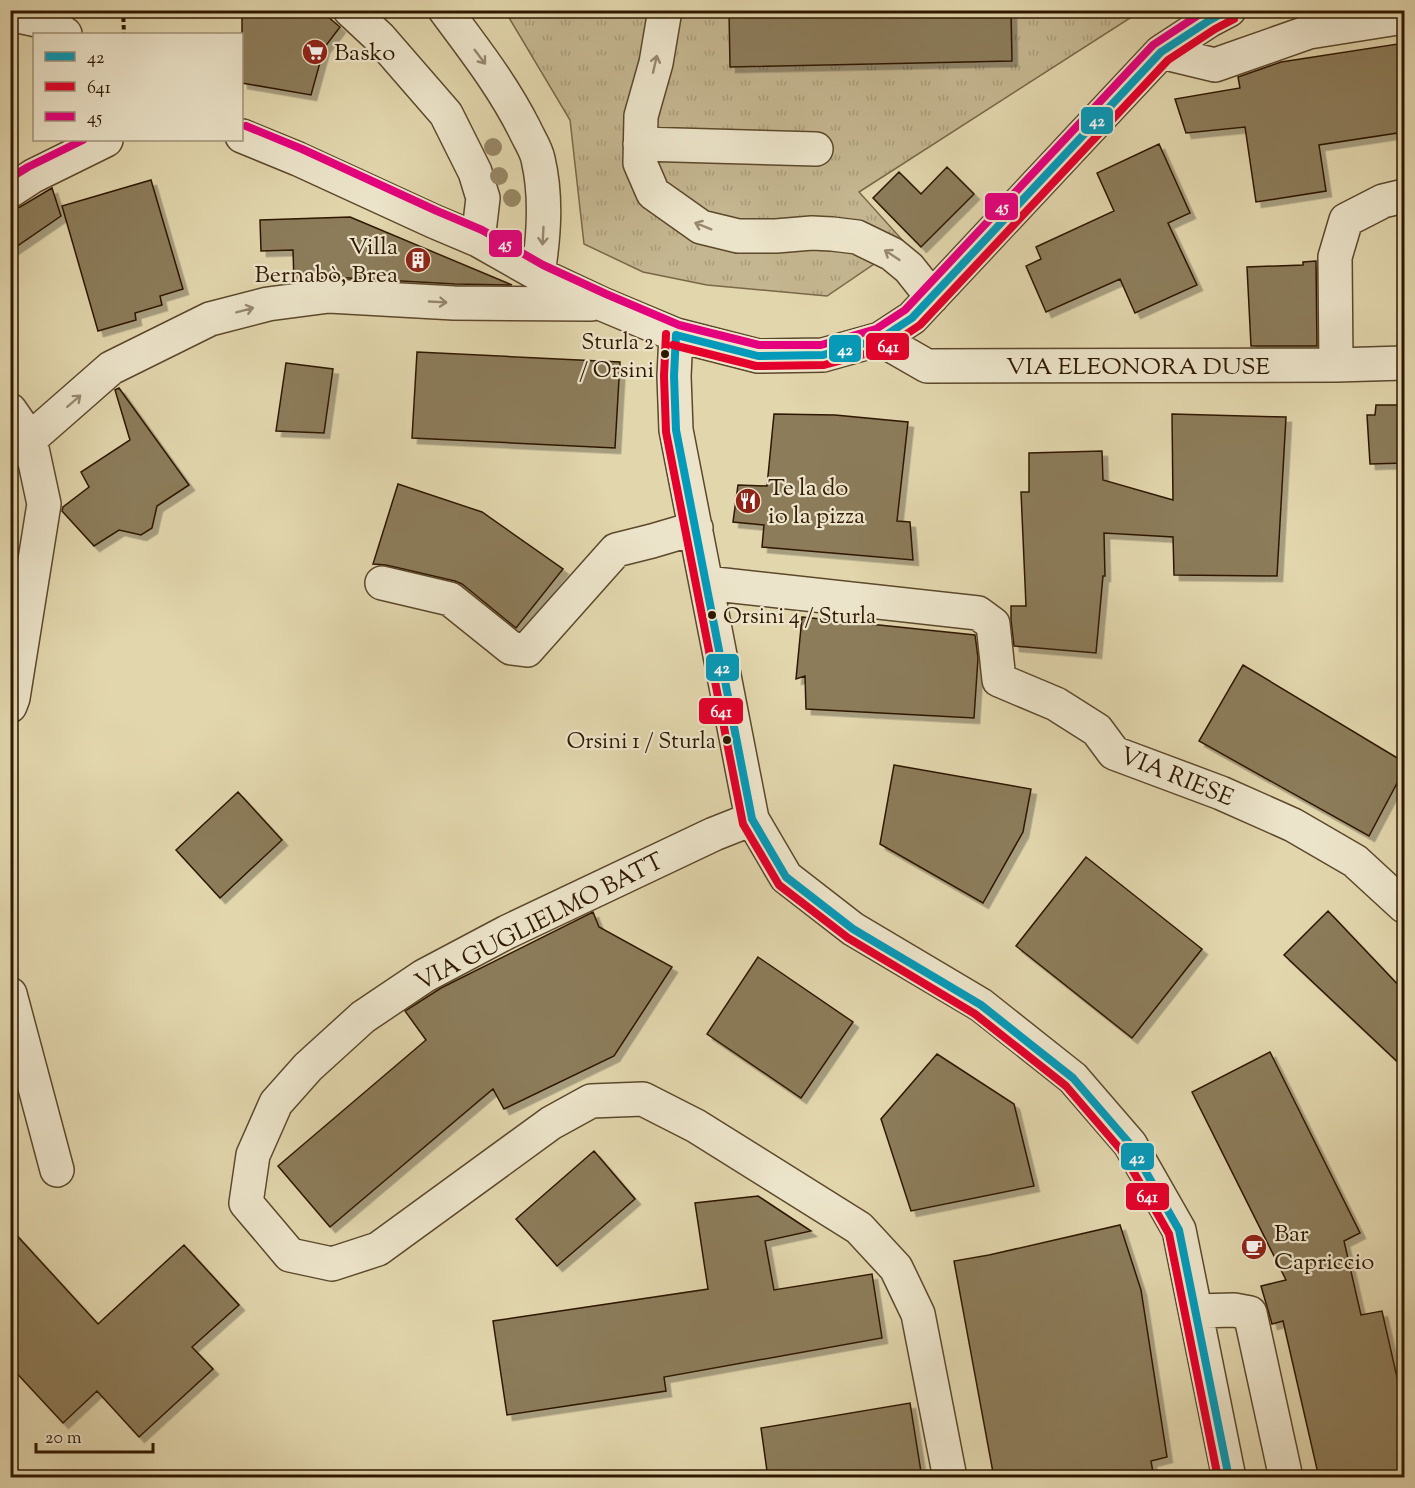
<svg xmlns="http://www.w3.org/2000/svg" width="1415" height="1488" viewBox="0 0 1415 1488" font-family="'Sorts Mill Goudy',serif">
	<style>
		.grass { fill: url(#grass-tufts); stroke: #7a6748; stroke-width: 1.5 }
		.building { fill: #8c7b5a; stroke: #2f1800; stroke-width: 1.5; filter: url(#shadow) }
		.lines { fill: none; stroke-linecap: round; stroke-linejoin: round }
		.minor-casing { stroke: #5c482b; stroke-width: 36 }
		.path { stroke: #2f1800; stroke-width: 4; stroke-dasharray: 4.5 3; stroke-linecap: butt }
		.minor { stroke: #ece4ca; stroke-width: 33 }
		.bus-1-casing { stroke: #ece4ca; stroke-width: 12 }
		.bus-2-casing { stroke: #ece4ca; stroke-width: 12 }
		.bus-3-casing { stroke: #ece4ca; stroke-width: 12 }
		.bus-1 { stroke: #059ab9; stroke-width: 8 }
		.bus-2 { stroke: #e4002b; stroke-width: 8 }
		.bus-3 { stroke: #e5007d; stroke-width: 8 }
		.tree { fill: #988766 }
		.oneway { stroke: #97886f }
		.bus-dot { fill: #2f1800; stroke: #ece4ca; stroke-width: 2 }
		.labels { text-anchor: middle; stroke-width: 4.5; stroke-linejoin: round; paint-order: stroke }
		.bus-label { font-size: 22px; fill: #2f1800; stroke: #ece4ca; text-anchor: end }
		.poi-label { font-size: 24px; fill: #2f1800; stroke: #ece4ca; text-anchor: start }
		.street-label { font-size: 24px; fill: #2f1800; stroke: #ece4ca }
		.line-badge { stroke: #ece4ca; stroke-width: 2 }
		.badge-label { font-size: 16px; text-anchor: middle; font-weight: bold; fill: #fff }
	</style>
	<defs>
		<pattern id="grass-tufts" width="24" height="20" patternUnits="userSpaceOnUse" patternTransform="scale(1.5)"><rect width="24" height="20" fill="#c4b690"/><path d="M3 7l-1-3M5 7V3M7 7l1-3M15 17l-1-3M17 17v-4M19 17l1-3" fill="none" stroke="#a99c7a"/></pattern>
		<filter id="shadow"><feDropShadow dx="5.5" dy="5.5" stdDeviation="0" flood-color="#0004"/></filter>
	</defs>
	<rect width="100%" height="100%" fill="#e2d6ad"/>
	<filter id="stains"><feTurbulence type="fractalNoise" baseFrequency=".00333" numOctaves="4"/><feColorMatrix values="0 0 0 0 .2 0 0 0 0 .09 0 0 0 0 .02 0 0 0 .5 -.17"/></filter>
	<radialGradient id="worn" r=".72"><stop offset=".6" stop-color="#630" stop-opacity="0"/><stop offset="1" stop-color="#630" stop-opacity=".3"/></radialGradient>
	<path class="grass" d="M 505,11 L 1141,11 L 859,192 L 905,243 L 827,296 L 707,285 L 643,272 L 584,244 L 570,120 Z"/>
	<path class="building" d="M 242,10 L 320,10 L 340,27 L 324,48 L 311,95 L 242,83 Z
		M 729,10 L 1011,10 L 1012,61 L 730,67 Z
		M 1404,43 L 1404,132 L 1319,145 L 1326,191 L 1256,202 L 1245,127 L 1186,133 L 1175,99 L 1240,88 L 1238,77 L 1281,62 Z
		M 1159,144 L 1190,213 L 1168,223 L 1197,285 L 1135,313 L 1120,279 L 1046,312 L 1026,266 L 1041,259 L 1036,247 L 1114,211 L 1097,173 Z
		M 947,167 L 974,194 L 921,247 L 873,198 L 899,172 L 921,194 Z
		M 151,180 L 183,289 L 160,296 L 162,305 L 135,313 L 136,320 L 98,331 L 62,206 Z
		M 52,188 L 61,216 L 10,251 L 10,210 L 20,207 Z
		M 350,217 L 512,285 L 455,284 L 330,277 L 294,282 L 293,250 L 261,251 L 260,220 Z
		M 1316,261 L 1317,346 L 1251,346 L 1247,267 L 1303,265 L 1303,262 Z
		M 417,352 L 620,362 L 615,448 L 412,438 Z
		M 286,363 L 333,369 L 324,433 L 276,431 Z
		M 119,388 L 189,485 L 157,506 L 152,528 L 141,535 L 119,530 L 94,546 L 62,511 L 63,507 L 89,487 L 81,472 L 130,440 L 115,390 Z
		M 1376,405 L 1404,405 L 1404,463 L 1370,464 L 1367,415 L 1375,415 Z
		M 774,414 L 835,415 L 908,422 L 897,521 L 910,522 L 913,560 L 762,547 L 764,525 L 733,522 L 738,485 L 767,486 Z
		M 1172,414 L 1286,417 L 1277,576 L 1174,575 L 1173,537 L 1104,533 L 1105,576 L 1103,576 L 1096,653 L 1014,646 L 1011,620 L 1011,606 L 1026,606 L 1021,492 L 1029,492 L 1029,453 L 1102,451 L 1103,480 L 1173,500 Z
		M 398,484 L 482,512 L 563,569 L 516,628 L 462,584 L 455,581 L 386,565 L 373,564 Z
		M 802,617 L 975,635 L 978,658 L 974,718 L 806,709 L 805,676 L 796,679 Z
		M 1243,665 L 1404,762 L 1404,770 L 1369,836 L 1199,741 Z
		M 894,765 L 1031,789 L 1023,832 L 983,903 L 880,844 Z
		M 238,792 L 282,840 L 220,898 L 176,850 Z
		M 1086,857 L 1202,949 L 1132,1038 L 1016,946 Z
		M 1328,911 L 1404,991 L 1404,1068 L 1284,955 Z
		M 593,912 L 599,927 L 672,967 L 614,1056 L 504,1109 L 493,1089 L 330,1227 L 278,1166 L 426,1040 L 405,1011 L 441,988 Z
		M 758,957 L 853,1022 L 801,1098 L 707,1034 Z
		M 1270,1052 L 1360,1233 L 1344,1241 L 1361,1315 L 1382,1311 L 1404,1408 L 1404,1478 L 1319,1478 L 1283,1321 L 1272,1324 L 1261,1286 L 1286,1280 L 1192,1092 Z
		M 937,1054 L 1014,1104 L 1034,1186 L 911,1211 L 881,1119 Z
		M 594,1151 L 635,1199 L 557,1266 L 516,1219 Z
		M 758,1196 L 811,1231 L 765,1241 L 774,1290 L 872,1274 L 882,1338 L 664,1377 L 666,1391 L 507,1415 L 493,1321 L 708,1289 L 695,1203 Z
		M 1120,1225 L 1141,1290 L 1167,1457 L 1151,1461 L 1154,1478 L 994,1478 L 954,1261 L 989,1255 Z
		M 10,1228 L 98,1324 L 184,1245 L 239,1305 L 192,1347 L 213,1369 L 139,1437 L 97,1391 L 63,1423 L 10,1366 Z
		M 910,1403 L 922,1478 L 768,1478 L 761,1428 Z"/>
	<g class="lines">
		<g class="minor-casing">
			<path id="minor" d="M 350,10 L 380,38 L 446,114 L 475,172 L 483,198 L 478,240
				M 445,10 C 474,49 503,86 525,130 C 529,139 536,149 538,159 C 547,197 544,236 538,274
				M 665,10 L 656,63 L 641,116 L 640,163 L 653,193 L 701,227 L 738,236 L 776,236 L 812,233 L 832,234 L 857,237 L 892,254 L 909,268 L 932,297
				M 10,15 C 30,18 49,21 65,34
				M 1161,52 L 1215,65 L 1309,32 L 1404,17
				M 242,136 L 298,159 L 433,221 L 478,240 L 538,274 L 602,304 L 676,335 L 758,356 L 823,355 L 880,339 L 912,318 L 1161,52 L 1210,20 L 1229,10
				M 640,144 L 816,149
				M 10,191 L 33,176 L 106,140
				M 676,335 L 674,376 L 676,430 L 752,819 L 786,877 L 853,929 L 981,1005 L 1073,1078 L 1130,1144 L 1179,1230 L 1229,1478
				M 880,339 L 927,366 L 1336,365 L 1404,363
				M 1336,365 L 1335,257 L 1346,220 L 1383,201 L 1404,196
				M 10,410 L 30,439 L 44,504 L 13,698 L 10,706
				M 10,452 L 30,439 L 111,368 L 210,319 L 268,304 L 329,296 L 454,303 L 591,304
				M 382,583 L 450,599 L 511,648 L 527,650 L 616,550 L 652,541 L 696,528
				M 706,583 L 978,613 L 993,624 L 999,680 L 1056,704 L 1097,730 L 1114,753 L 1221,793 L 1293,825 L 1355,861 L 1404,906
				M 752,819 L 714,834 L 507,932 L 424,976 L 363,1017 L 308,1067 L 276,1103 L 253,1155 L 246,1203 L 290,1255 L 332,1264 L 378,1249 L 551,1123 L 591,1101 L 643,1099 L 696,1126 L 859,1228 L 896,1268 L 918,1314 L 950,1478
				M 10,994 L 57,1170
				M 1196,1311 L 1234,1310 L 1250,1313 L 1286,1478"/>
		</g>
		<path class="path" d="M 123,10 L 124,34"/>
		<use href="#minor" class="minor"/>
		<g class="bus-1-casing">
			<path id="bus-1" d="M 676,335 L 674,376 L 676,430 L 752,819 L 786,877 L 853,929 L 981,1005 L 1073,1078 L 1130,1144 L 1179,1230 L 1229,1478
				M 676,335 L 758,356 L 823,355 L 880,339 L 912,318 L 1161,52 L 1210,20 L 1228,10"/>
		</g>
		<g class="bus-2-casing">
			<path id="bus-2" d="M 666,334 L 664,376 L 666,432 L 743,824 L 779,885 L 848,938 L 975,1014 L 1066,1086 L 1121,1150 L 1169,1234 L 1218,1478
				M 673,345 L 756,366 L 824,365 L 884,349 L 920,325 L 1168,60 L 1215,29 L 1234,19"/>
		</g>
		<g class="bus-3-casing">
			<path id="bus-3" d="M 246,126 L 302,149 L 437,211 L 482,230 L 543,265 L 606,294 L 679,325 L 759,345 L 821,345 L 876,329 L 905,310 L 1153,45 L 1206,10
				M 10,178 L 28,167 L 83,140"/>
		</g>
		<use href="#bus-1" class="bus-1"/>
		<use href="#bus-2" class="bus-2"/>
		<use href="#bus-3" class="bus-3"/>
	</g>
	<g class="tree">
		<circle cx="493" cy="147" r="9"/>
		<circle cx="499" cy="176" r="9"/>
		<circle cx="512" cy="198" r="9"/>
	</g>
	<defs><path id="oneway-shaft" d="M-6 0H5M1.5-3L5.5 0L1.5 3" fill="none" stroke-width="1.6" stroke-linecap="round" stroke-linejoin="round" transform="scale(1.5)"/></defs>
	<g class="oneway">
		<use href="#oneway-shaft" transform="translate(480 57) rotate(53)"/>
		<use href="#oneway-shaft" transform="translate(655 64) rotate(-77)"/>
		<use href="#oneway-shaft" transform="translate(703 226) rotate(-158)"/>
		<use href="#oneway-shaft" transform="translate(543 236) rotate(93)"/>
		<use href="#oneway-shaft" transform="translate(892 255) rotate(-147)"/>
		<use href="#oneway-shaft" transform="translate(438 302) rotate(3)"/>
		<use href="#oneway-shaft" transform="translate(245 310) rotate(-15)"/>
		<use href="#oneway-shaft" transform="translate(74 401) rotate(-41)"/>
	</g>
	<defs>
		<g id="supermarket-disc" transform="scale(1.35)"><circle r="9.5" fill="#8f2418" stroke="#ece4ca"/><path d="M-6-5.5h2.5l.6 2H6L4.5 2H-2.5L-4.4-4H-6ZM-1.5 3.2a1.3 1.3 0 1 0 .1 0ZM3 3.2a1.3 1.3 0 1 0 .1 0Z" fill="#fff"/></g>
		<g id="building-disc" transform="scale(1.35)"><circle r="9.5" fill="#8f2418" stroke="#ece4ca"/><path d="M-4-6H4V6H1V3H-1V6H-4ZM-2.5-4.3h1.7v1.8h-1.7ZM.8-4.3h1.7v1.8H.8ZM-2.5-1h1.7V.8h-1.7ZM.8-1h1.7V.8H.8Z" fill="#fff"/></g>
		<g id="restaurant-disc" transform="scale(1.35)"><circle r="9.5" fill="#8f2418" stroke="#ece4ca"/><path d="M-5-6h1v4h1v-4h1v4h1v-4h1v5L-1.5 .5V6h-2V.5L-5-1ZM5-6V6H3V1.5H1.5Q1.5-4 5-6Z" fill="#fff"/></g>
		<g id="cafe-disc" transform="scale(1.35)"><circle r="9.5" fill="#8f2418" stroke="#ece4ca"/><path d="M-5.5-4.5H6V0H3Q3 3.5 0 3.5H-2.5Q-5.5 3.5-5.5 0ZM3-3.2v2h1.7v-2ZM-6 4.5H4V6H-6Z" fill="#fff"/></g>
	</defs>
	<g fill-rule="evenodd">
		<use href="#supermarket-disc" x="315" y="52"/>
		<use href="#building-disc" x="418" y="260"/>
		<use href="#restaurant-disc" x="748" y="501"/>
		<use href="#cafe-disc" x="1254" y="1247"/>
	</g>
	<g class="bus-dot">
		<circle cx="665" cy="354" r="5"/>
		<circle cx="712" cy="615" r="5"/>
		<circle cx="727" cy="740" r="5"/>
	</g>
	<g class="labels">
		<g class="bus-label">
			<text x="654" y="349">Sturla 2<tspan x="654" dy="28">/ Orsini</tspan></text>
			<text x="723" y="623" text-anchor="start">Orsini 4 / Sturla</text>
			<text x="716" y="748">Orsini 1 / Sturla</text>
		</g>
		<g class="poi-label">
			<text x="334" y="60">Basko</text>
			<text x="398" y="254" text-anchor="end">Villa<tspan x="398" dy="28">Bernabò, Brea</tspan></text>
			<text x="768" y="495">Te la do<tspan x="768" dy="28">io la pizza</tspan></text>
			<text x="1274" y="1241">Bar<tspan x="1274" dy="28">Capriccio</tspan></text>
		</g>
		<g class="street-label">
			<text x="1138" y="374">VIA ELEONORA DUSE</text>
			<text transform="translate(1177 776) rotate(22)" y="8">VIA RIESE</text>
			<text transform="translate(539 921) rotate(-27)" y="8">VIA GUGLIELMO BATT</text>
		</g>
	</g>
	<g class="line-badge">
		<rect x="1080" y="106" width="34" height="29" rx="6" fill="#059ab9"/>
		<rect x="984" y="192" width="35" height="29" rx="6" fill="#e5007d"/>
		<rect x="488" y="229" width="35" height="29" rx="6" fill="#e5007d"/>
		<rect x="865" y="332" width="45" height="29" rx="6" fill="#e4002b"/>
		<rect x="828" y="334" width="34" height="29" rx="6" fill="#059ab9"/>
		<rect x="705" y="653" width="35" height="29" rx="6" fill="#059ab9"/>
		<rect x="698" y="697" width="46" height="28" rx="6" fill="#e4002b"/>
		<rect x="1120" y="1142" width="35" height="29" rx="6" fill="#059ab9"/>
		<rect x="1125" y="1182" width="45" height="29" rx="6" fill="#e4002b"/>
	</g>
	<g class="badge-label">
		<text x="1097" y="126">42</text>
		<text x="1002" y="212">45</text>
		<text x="505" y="249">45</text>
		<text x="888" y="352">641</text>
		<text x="845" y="355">42</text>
		<text x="722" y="673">42</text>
		<text x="721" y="717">641</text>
		<text x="1137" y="1163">42</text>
		<text x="1147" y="1202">641</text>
	</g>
	<rect width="1415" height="1488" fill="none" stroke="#e2d6ad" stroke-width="36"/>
	<rect x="12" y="12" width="1391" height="1464" fill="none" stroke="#2f1800" stroke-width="3"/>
	<rect x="18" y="18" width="1379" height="1452" fill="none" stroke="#2f1800" stroke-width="1.5"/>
	<rect x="33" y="33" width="210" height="108" fill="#ece4ca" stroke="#a09279" stroke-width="1.5"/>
	<rect x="45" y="52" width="30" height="9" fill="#059ab9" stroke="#a09279" stroke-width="1.5"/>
	<text x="87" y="63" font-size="18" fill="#2f1800">42</text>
	<rect x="45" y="82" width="30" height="9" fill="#e4002b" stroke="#a09279" stroke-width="1.5"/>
	<text x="87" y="93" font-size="18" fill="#2f1800">641</text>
	<rect x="45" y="112" width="30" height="9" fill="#e5007d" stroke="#a09279" stroke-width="1.5"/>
	<text x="87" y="123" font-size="18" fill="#2f1800">45</text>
	<path d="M36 1443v9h117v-9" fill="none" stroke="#2f1800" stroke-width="3"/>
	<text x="45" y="1443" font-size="18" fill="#2f1800" stroke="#ece4ca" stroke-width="4.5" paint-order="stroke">20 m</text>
	<rect width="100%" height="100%" filter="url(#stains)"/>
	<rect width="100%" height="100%" fill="url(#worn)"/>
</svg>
